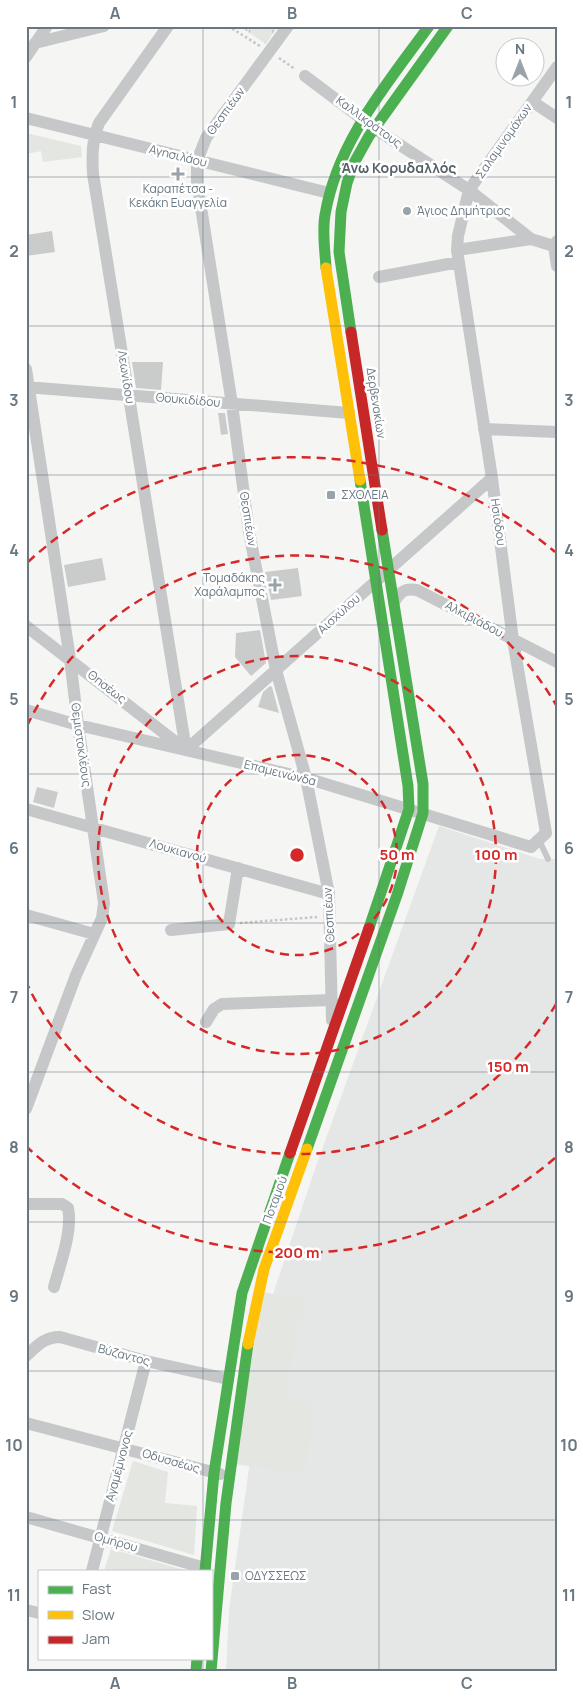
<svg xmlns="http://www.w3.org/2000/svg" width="583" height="1697" viewBox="0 0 583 1697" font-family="Manrope,sans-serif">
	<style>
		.built { fill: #e5e7e7 }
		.grass { fill: #e4e6e2 }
		.park { fill: url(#park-tufts) }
		.building { fill: #cacccc }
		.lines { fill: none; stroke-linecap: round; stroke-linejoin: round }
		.path { stroke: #c4c5c6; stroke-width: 2.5; stroke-dasharray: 2.5 2.5; stroke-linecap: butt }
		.lane { stroke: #c6c7c8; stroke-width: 6 }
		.street { stroke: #c6c7c8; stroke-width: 12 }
		.fast { stroke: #4caf50; stroke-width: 11 }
		.slow { stroke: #ffc107; stroke-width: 11 }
		.jam { stroke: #c62828; stroke-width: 11 }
		.grid { fill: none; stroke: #687781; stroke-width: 1; stroke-opacity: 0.55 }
		.ring { fill: none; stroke: #d62828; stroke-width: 2.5; stroke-dasharray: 9 6 }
		.poi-dot { fill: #99a3a9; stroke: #fff; stroke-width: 2 }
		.labels { text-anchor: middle; stroke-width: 5; stroke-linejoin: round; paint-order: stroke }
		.street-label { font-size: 12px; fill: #687781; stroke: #fff }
		.poi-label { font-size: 12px; fill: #687781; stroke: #fff; text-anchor: start }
		.neighbourhood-label { font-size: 14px; font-weight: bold; fill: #556067; stroke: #fff }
		.centre { fill: #d62828; stroke: #fff; stroke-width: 2.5 }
		.ring-label { font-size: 15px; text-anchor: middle; font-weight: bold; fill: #d62828; stroke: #fff; stroke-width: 5; stroke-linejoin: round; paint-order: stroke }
		.neatline { fill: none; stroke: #687781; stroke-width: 2 }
		.grid-label { font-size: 16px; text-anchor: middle; font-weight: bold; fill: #687781 }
	</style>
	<defs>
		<pattern id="park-tufts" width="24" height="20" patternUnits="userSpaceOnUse" patternTransform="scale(1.25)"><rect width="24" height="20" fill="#e4e6e2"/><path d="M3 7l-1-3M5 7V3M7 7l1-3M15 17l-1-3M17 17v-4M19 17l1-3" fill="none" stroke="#bdbfbd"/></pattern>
	</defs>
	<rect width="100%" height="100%" fill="#f5f5f4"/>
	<path class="built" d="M 439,826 L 540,859 L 557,859 L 557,1671 L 226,1671 L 229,1610 L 274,1291 L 316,1166 Z"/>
	<path class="grass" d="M 26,133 L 81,146 L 82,157 L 43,162 L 41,151 L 26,154 Z
		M 262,1292 L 304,1298 L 301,1321 L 297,1321 L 287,1398 L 314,1402 L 305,1474 L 235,1464 Z
		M 133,1461 L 168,1472 L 165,1503 L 197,1506 L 194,1555 L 112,1531 Z
		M 111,1549 L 188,1571 L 104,1571 Z"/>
	<path class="park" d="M 239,26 L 278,26 L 266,44 Z"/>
	<path class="building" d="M 52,231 L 55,252 L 26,256 L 26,235 Z
		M 132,362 L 163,362 L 161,390 L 136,388 Z
		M 218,413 L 225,413 L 228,434 L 221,435 Z
		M 102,558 L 106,580 L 68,587 L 64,565 Z
		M 298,568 L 302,596 L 271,600 L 265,572 Z
		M 260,630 L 266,663 L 251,676 L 235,657 L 236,633 Z
		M 270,686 L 272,687 L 279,713 L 258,707 L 263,692 Z
		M 37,787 L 58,792 L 54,808 L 33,802 Z"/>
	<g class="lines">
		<path class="path" d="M 228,26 L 260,46
			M 279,58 L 295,69
			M 240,923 L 317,917"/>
		<path class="lane" d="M 539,840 L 548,859"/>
		<path class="street" d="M 168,26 L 99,123 C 92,140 92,156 93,174 L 186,750
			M 288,26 L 206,138 L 197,161 L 197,182 L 232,404 L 249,532 L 276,670 L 306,778 L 329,894 L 332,1020
			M 35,43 L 104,26
			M 26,57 L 47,26
			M 305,76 L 374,128 L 469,190 L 531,239
			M 533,102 L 557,118
			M 26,118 L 329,193
			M 557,241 L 554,246 L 557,266
			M 457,250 L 531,239 L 557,247
			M 379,277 L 459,262
			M 26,369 L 70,659 L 78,725 L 104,903 L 102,918 L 76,975 L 26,1109
			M 26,387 L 349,413
			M 484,429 L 557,432
			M 394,602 C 401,591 405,588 417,590 L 557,662
			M 26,626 L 182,747
			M 26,710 L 78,725 L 306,778 L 531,847 L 546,833 L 513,640 L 492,478 L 457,250 L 458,236 L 469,190 L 557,67
			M 186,750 L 492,478
			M 26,809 L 329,894
			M 26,915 L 94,934
			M 171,930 L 229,924 L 238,868
			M 206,1022 L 214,1009 L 222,1004 L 332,1000
			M 26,1204 L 62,1204 L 68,1208 C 73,1231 60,1264 54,1287
			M 26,1356 C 37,1346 44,1337 60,1337 L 146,1361 L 228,1379
			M 26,1423 L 220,1474
			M 26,1517 L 205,1568
			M 92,1571 L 146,1361
			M 26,1610 L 39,1613"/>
		<path class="fast" d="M 326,268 C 325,250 322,232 325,215 C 337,142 387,84 429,26
			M 351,332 L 339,252 L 341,212 L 347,183 L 354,163 L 369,136 L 448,26
			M 360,480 L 408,786 L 409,809 L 369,928
			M 307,1149 L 397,895 L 423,813 L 423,784 L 382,530
			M 205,1571 L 214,1473 L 242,1293 L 290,1153
			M 196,1671 L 197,1658
			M 211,1671 L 226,1503 L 248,1344"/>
		<path class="slow" d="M 326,268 L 360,480
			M 248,1344 L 264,1269 L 307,1149"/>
		<path class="jam" d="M 351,332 L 382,530
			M 290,1153 L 369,928"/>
	</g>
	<path class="grid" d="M 203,26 L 203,1571M 379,26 L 379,1671M 26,177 L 557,177M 26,326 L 557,326M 26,475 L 557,475M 26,625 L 557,625M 26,774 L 557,774M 26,923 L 557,923M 26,1072 L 557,1072M 26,1222 L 557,1222M 26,1371 L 557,1371M 26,1520 L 557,1520M 203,1658 L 203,1671"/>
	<g class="ring">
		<circle cx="297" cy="855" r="100"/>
		<circle cx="297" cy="855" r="199"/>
		<path d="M556 1004A299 299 0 0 1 27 984M27 726A299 299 0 0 1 556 705"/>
		<path d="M555 1158A398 398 0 0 1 28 1148M28 562A398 398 0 0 1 555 552"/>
	</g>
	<g class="poi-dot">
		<path d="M175.5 166.5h5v5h5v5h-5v5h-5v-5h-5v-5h5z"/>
		<circle cx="407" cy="211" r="5"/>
		<rect x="326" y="490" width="10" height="10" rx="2.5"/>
		<path d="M272.5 577.5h5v5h5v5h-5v5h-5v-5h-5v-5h5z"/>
		<rect x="230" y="1571" width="10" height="10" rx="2.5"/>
	</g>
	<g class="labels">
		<g class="street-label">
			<text transform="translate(226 111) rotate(-54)" y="4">Θεσπιέων</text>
			<text transform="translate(369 122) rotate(36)" y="4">Καλλικράτους</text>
			<text transform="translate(504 141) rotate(-55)" y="4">Σαλαμινομάχων</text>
			<text transform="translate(178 156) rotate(14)" y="4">Αγησιλάου</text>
			<text transform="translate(126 377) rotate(81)" y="4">Λεωνίδου</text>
			<text transform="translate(188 400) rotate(5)" y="4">Θουκιδίδου</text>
			<text transform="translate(376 403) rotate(81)" y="4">Δερβενακίων</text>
			<text transform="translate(248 519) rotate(81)" y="4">Θεσπιέων</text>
			<text transform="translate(498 522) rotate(82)" y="4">Ησιόδου</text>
			<text transform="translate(339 614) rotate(-42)" y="4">Αισχύλου</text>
			<text transform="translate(474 619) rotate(28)" y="4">Αλκιβιάδου</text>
			<text transform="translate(107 687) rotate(38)" y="4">Θησέως</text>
			<text transform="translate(81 745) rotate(82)" y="4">Θεμιστοκλέους</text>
			<text transform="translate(280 773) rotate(14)" y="4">Επαμεινώνδα</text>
			<text transform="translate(178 851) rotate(16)" y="4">Λουκιανού</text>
			<text transform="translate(329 915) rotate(-93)" y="4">Θεσπιέων</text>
			<text transform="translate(275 1200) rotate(-70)" y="4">Ποταμού</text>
			<text transform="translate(124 1355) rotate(15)" y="4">Βύζαντος</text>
			<text transform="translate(171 1461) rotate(16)" y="4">Οδυσσέως</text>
			<text transform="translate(119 1466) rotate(-75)" y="4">Αγαμέμνονος</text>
			<text transform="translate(116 1542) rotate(16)" y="4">Ομήρου</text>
		</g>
		<g class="poi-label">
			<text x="178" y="193" text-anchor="middle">Καραπέτσα -<tspan x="178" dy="14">Κεκάκη Ευαγγελία</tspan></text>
			<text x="417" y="215">Άγιος Δημήτριος</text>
			<text x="341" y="499">ΣΧΟΛΕΙΑ</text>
			<text x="265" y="582" text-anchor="end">Τομαδάκης<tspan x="265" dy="14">Χαράλαμπος</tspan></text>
			<text x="245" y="1580">ΟΔYΣΣΕΩΣ</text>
		</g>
		<g class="neighbourhood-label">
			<text x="399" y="173">Άνω Κορυδαλλός</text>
		</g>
	</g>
	<circle cx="297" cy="855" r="8" class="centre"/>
	<g class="ring-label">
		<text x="397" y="860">50 m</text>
		<text x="496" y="860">100 m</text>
		<text x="508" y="1072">150 m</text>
		<text x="297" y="1258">200 m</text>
	</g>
	<rect width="583" height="1697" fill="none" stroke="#ffffff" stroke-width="55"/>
	<rect x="38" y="1570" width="175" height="90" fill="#ffffff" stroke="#c3c9cd"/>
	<rect x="48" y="1586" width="25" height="8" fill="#4caf50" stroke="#c3c9cd"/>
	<text x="82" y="1594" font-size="15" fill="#687781">Fast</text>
	<rect x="48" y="1611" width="25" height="8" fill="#ffc107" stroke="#c3c9cd"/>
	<text x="82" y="1620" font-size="15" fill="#687781">Slow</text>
	<rect x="48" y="1636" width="25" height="8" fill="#c62828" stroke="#c3c9cd"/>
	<text x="82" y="1644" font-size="15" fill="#687781">Jam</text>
	<g transform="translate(520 62)"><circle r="24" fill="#ffffff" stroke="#c3c9cd"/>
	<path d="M0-4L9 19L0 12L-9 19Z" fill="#99a3a9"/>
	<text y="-8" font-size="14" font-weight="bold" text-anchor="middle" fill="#687781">N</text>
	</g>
	<rect x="28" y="28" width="528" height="1642" class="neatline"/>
	<g class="grid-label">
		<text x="115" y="19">A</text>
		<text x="292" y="19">B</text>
		<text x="467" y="19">C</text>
		<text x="14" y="108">1</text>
		<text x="569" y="108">1</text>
		<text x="14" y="257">2</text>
		<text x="569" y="257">2</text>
		<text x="14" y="406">3</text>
		<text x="569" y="406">3</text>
		<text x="14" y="556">4</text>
		<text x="569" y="556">4</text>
		<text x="14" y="705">5</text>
		<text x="569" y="705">5</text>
		<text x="14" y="854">6</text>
		<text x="569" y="854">6</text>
		<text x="14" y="1003">7</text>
		<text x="569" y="1003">7</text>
		<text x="14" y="1153">8</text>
		<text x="569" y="1153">8</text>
		<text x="14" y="1302">9</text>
		<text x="569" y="1302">9</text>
		<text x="14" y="1451">10</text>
		<text x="569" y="1451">10</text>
		<text x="14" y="1601">11</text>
		<text x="569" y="1601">11</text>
		<text x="115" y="1689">A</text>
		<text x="292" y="1689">B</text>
		<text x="467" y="1689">C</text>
	</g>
</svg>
